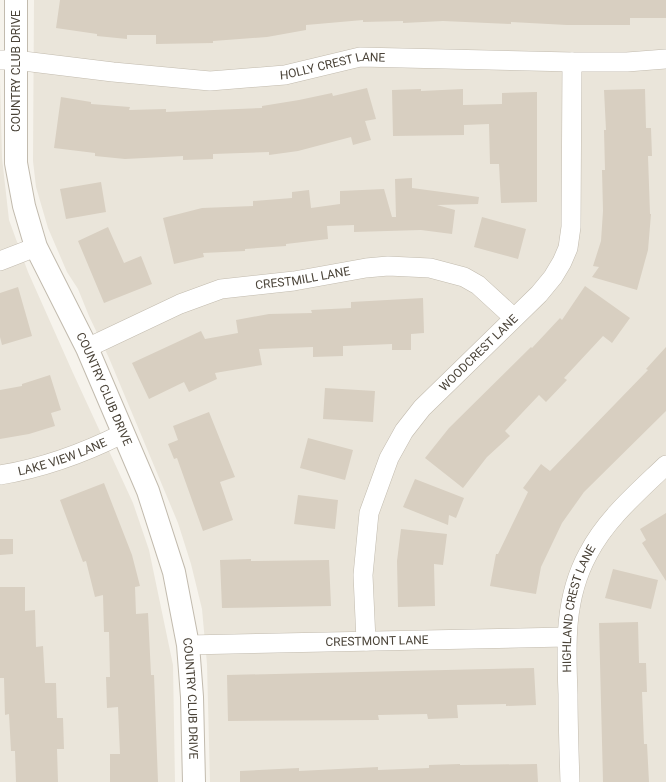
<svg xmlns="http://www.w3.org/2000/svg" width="666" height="782" viewBox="0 0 666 782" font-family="Roboto,sans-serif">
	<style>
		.residential { fill: #eae5da }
		.building { fill: #d8cfc1 }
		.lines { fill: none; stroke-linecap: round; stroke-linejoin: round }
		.minor-casing { stroke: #c2bbae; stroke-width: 20 }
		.tertiary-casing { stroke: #c2bbae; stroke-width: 24 }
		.minor { stroke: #fff; stroke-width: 19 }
		.tertiary { stroke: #fff; stroke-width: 22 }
		.labels { text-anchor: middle; stroke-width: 3; stroke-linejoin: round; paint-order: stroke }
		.street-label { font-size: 12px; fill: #4b4439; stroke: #fff }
	</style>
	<rect width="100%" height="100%" fill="#f6f3ec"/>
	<path class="residential" d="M 34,0 L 666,0 L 666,782 L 210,782 L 207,664 L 202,609 L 191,564 L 178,523 L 109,358 L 89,316 L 78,289 L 67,272 L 48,228 L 36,187 L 33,161 Z
		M 0,79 L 2,158 L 9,220 L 28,272 L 73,373 L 133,503 L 149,550 L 173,665 L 175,782 L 0,782 Z"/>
	<path class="building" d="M 60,0 L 666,0 L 666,18 L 630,18 L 630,25 L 567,25 L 511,22 L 511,24 L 443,21 L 403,23 L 403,21 L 363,22 L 363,20 L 306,25 L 306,30 L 267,37 L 213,41 L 213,43 L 156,44 L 156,35 L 127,35 L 127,39 L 97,36 L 97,34 L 56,28 Z
		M 367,88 L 376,119 L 365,121 L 371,140 L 353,145 L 351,137 L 298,151 L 269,155 L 269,152 L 213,154 L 213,159 L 183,160 L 183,156 L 125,159 L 95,156 L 95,153 L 54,148 L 61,97 L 91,102 L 91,104 L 130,107 L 129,110 L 166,109 L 166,112 L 262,108 L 262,106 L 299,100 L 332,93 L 333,96 Z
		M 421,89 L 421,91 L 463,89 L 463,105 L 502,104 L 502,93 L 537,92 L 537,202 L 501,203 L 499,164 L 490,164 L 489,124 L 464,125 L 464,135 L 393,136 L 392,90 Z
		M 645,89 L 646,128 L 651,128 L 652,156 L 648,156 L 650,214 L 651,214 L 648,250 L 637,290 L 592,277 L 599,267 L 593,266 L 601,241 L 603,211 L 602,170 L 605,170 L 604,130 L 606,130 L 604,90 Z
		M 412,178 L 412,188 L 479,197 L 478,204 L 437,205 L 455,210 L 452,234 L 421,230 L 354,232 L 354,225 L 327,226 L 328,239 L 286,244 L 286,246 L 245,249 L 245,251 L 203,253 L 204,257 L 174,264 L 163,218 L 202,208 L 253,206 L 253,201 L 292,198 L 292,192 L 309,190 L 311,208 L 340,204 L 340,191 L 384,189 L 392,217 L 396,217 L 395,179 Z
		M 101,182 L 106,212 L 66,219 L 60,189 Z
		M 482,217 L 526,229 L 518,259 L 474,247 Z
		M 108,227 L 124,263 L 141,256 L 152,284 L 104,303 L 78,241 Z
		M 585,286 L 630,318 L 612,343 L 603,336 L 564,378 L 567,380 L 546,402 L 539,395 L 505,431 L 510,436 L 487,457 L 463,488 L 425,458 L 449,428 L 531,347 L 532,348 L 560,318 L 562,320 Z
		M 18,287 L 32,336 L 2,345 L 0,337 L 0,293 Z
		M 423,298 L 424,333 L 411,334 L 411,350 L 392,350 L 392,344 L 343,346 L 343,356 L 313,357 L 313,347 L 259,349 L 262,365 L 215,373 L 217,379 L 189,392 L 184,382 L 149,399 L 132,363 L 201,331 L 205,339 L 238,333 L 236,320 L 269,314 L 312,313 L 311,310 L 351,308 L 351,302 Z
		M 666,347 L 666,411 L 584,492 L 562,523 L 541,567 L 536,594 L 490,586 L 496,554 L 498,554 L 528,492 L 523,488 L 541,464 L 550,471 L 648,370 L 646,369 Z
		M 50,375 L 61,410 L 51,413 L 55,426 L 29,434 L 0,439 L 0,390 L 22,386 L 22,384 Z
		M 325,388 L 375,391 L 373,422 L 323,419 Z
		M 209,412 L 235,477 L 220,482 L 233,520 L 203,531 L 177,458 L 174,459 L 168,444 L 178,440 L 173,426 Z
		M 308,438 L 353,450 L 345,480 L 300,468 Z
		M 415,479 L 464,498 L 456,518 L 449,515 L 448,525 L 403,507 Z
		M 104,483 L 132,555 L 140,586 L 135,587 L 136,614 L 148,613 L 151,675 L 154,675 L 158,782 L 110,782 L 110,754 L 120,754 L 118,707 L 107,708 L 106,677 L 110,677 L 109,632 L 104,632 L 103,595 L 95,597 L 86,561 L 83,562 L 60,500 Z
		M 298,495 L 338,500 L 335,529 L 294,524 Z
		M 666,513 L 666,581 L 642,543 L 646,540 L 640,529 Z
		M 401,529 L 447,534 L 443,565 L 434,564 L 435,606 L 398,607 L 397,561 Z
		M 0,539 L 13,539 L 13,554 L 0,555 Z
		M 251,559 L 251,561 L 329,560 L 331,606 L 222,608 L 220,560 Z
		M 613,569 L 658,580 L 651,609 L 605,598 Z
		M 0,587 L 25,587 L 25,611 L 35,610 L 36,647 L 43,646 L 45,683 L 56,683 L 57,718 L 63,718 L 64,749 L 57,749 L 58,782 L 16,782 L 15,751 L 11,751 L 9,714 L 5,715 L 4,678 L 0,678 Z
		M 638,622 L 639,663 L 646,663 L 647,692 L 642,692 L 644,744 L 647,744 L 649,782 L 603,782 L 599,623 Z
		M 534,668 L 536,705 L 506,706 L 506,704 L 457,705 L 458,718 L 428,719 L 427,714 L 378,715 L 379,720 L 228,721 L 227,675 Z
		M 460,764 L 460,765 L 537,764 L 538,782 L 240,782 L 240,771 L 299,768 L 299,771 L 378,767 L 378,770 L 429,768 L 429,765 Z"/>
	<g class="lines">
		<g class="minor-casing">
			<g id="minor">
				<path id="s1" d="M 0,60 L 15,60 L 113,72 L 210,81 L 285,75 L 360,57 L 572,62 L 627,62 L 666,59"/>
				<path d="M 0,261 L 36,247"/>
				<path id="s2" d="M 87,348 L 180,304 L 221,289 L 294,281 L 366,268 L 388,266 L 430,268 L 464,277 L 478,285 L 514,318"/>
				<path id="s3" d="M 0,475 C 43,468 84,453 122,434"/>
				<path id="s4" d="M 366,641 L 363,575 L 369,513 L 389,458 L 404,431 L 422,408 L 539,294 L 553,277 L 562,262 L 568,248 L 571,227 L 572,62"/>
				<path id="s5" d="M 188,645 L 566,637"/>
				<path id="s6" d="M 570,782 C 569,753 568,723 568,694 C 566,645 564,598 588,554 C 606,519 638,492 666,465"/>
			</g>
		</g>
		<g class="tertiary-casing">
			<g id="tertiary">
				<path id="s7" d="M 16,0 L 16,163 L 24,206 L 36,247 L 87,348 L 148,491 L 174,572 L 188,645 L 192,697 L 194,782"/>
			</g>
		</g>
		<use href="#minor" class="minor"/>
		<use href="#tertiary" class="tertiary"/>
	</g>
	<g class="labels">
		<g class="street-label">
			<text dy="4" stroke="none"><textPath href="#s1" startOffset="335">HOLLY CREST LANE</textPath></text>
			<text transform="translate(16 71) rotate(-90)" y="4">COUNTRY CLUB DRIVE</text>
			<text dy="4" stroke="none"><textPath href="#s2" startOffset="229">CRESTMILL LANE</textPath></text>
			<text dy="4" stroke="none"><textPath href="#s4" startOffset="326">WOODCREST LANE</textPath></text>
			<text dy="4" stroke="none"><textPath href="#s7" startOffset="407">COUNTRY CLUB DRIVE</textPath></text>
			<text dy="4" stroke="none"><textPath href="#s3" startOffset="65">LAKE VIEW LANE</textPath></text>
			<text dy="4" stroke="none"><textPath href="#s6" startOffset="175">HIGHLAND CREST LANE</textPath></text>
			<text dy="4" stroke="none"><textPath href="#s5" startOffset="189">CRESTMONT LANE</textPath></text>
			<text dy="4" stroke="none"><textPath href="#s7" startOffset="731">COUNTRY CLUB DRIVE</textPath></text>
		</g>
	</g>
</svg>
